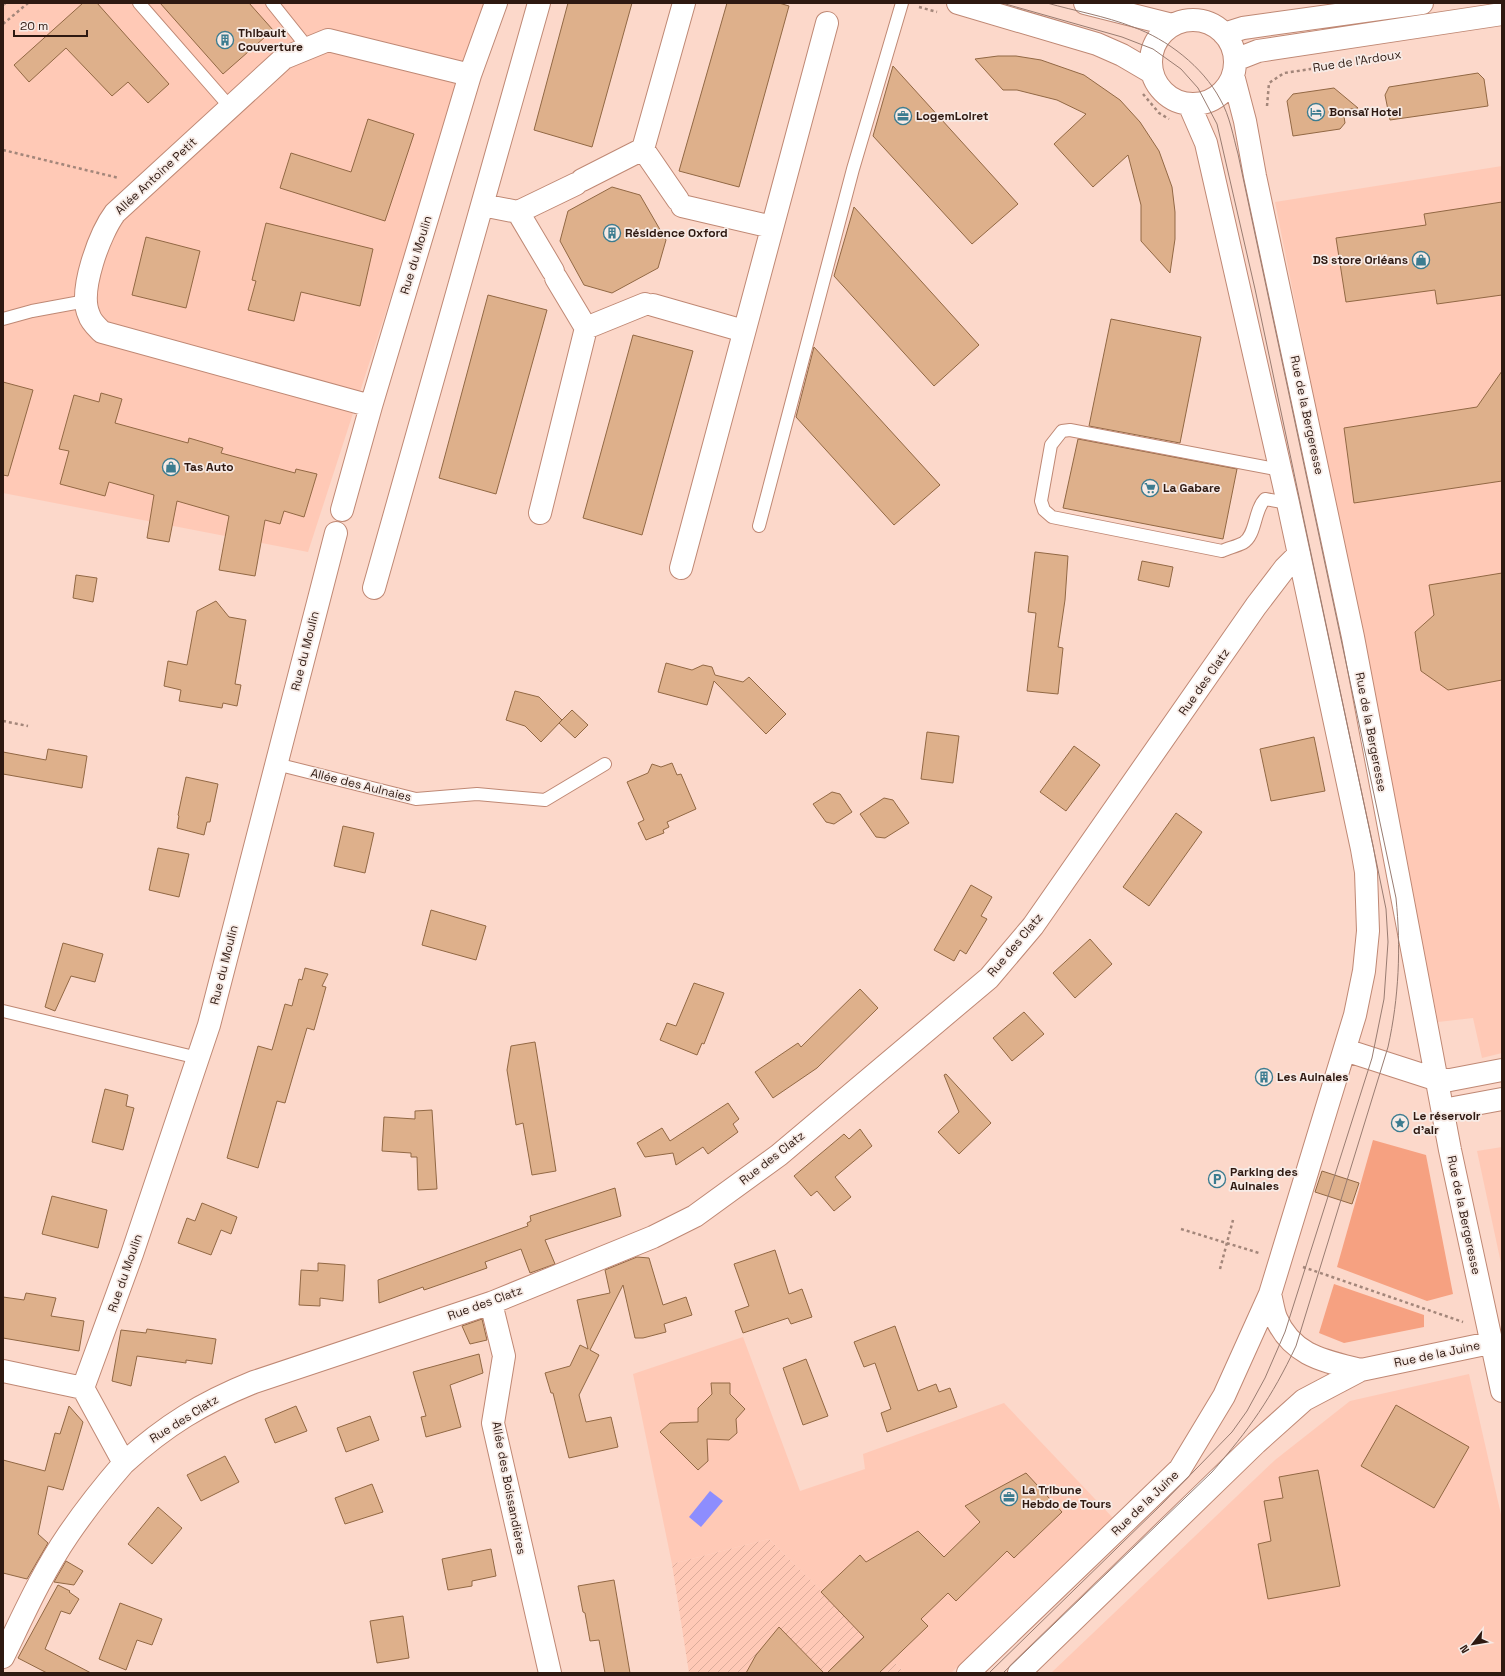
<svg xmlns="http://www.w3.org/2000/svg" width="1505" height="1676" viewBox="0 0 1505 1676" font-family="'Space Grotesk',sans-serif">
	<style>
		.built { fill: #ffc9b6 }
		.industrial { fill: url(#industrial-furrows) }
		.grass { fill: #f6a181 }
		.water { fill: #8d8dfe }
		.building { fill: #deb08b; stroke: #926844 }
		.lines { fill: none; stroke-linecap: round; stroke-linejoin: round }
		.service-casing { stroke: #bf8874; stroke-width: 14 }
		.minor-casing { stroke: #bf8874; stroke-width: 24 }
		.path { stroke: #a3867a; stroke-width: 2.5; stroke-dasharray: 3 3; stroke-linecap: butt }
		.service { stroke: #fff; stroke-width: 12 }
		.minor { stroke: #fff; stroke-width: 22 }
		.tram { stroke: #997c71; stroke-width: 1 }
		.labels { text-anchor: middle; stroke-width: 3.5; stroke-linejoin: round; paint-order: stroke }
		.poi-label { font-size: 12px; font-weight: bold; fill: #2e1911; stroke: #f7ebe6; text-anchor: start }
		.street-label { font-size: 12px; fill: #2e1911; stroke: #f7ebe6 }
	</style>
	<defs>
		<pattern id="industrial-furrows" width="10" height="10" patternUnits="userSpaceOnUse"><rect width="10" height="10" fill="#ffc9b6"/><path d="M-1 1l2-2M0 10L10 0M9 11l2-2" fill="none" stroke="#dbac9b"/></pattern>
	</defs>
	<rect width="100%" height="100%" fill="#fcd8ca"/>
	<path class="built" d="M 3,3 L 486,3 L 308,552 L 3,493 Z
		M 1502,166 L 1502,1053 L 1482,1058 L 1473,1018 L 1438,1022 L 1275,202 Z
		M 1502,1147 L 1502,1268 L 1477,1151 Z
		M 743,1337 L 800,1491 L 865,1469 L 863,1454 L 1004,1403 L 1113,1518 L 951,1673 L 905,1673 L 769,1539 L 672,1564 L 633,1374 Z
		M 1469,1374 L 1502,1519 L 1502,1673 L 1051,1673 L 1275,1460 L 1350,1401 Z"/>
	<path class="industrial" d="M 769,1539 L 905,1673 L 689,1673 L 672,1564 Z"/>
	<path class="grass" d="M 1373,1140 L 1426,1155 L 1453,1294 L 1427,1301 L 1337,1267 Z
		M 1334,1284 L 1424,1315 L 1424,1327 L 1344,1343 L 1319,1333 Z"/>
	<path class="water" d="M 710,1491 L 723,1501 L 701,1527 L 689,1517 Z"/>
	<path class="building" d="M 83,3 L 97,3 L 169,84 L 148,103 L 128,82 L 112,96 L 66,48 L 29,82 L 14,65 Z
		M 160,3 L 249,3 L 273,30 L 223,74 Z
		M 568,3 L 632,3 L 592,147 L 534,130 Z
		M 727,3 L 779,3 L 789,6 L 739,187 L 679,171 Z
		M 998,56 L 1016,56 L 1041,60 L 1084,75 L 1120,100 L 1140,122 L 1159,151 L 1172,187 L 1175,212 L 1175,239 L 1170,273 L 1141,241 L 1141,205 L 1128,155 L 1093,187 L 1054,144 L 1086,114 L 1057,100 L 1017,90 L 1003,90 L 975,59 Z
		M 893,66 L 1018,204 L 972,244 L 873,136 Z
		M 1478,73 L 1484,79 L 1488,106 L 1390,120 L 1385,95 L 1389,87 Z
		M 1334,88 L 1358,108 L 1343,110 L 1345,123 L 1340,129 L 1293,136 L 1287,101 L 1293,94 Z
		M 368,119 L 414,134 L 385,221 L 280,188 L 291,153 L 351,172 Z
		M 612,187 L 640,195 L 666,240 L 658,268 L 612,293 L 584,285 L 560,241 L 568,211 Z
		M 1502,202 L 1502,295 L 1437,304 L 1435,290 L 1346,302 L 1336,238 L 1426,225 L 1424,214 Z
		M 854,207 L 979,345 L 934,386 L 834,276 Z
		M 266,223 L 373,249 L 360,306 L 301,292 L 294,321 L 248,310 L 256,281 L 252,280 Z
		M 146,237 L 200,251 L 186,308 L 132,295 Z
		M 488,295 L 547,310 L 496,494 L 439,478 Z
		M 1111,319 L 1201,337 L 1180,443 L 1089,426 Z
		M 633,335 L 693,351 L 642,535 L 583,518 Z
		M 814,347 L 940,485 L 894,525 L 796,417 Z
		M 1502,371 L 1502,481 L 1354,503 L 1344,428 L 1477,407 Z
		M 3,382 L 33,390 L 8,476 L 3,475 Z
		M 101,393 L 122,399 L 115,423 L 188,443 L 189,438 L 223,448 L 221,453 L 295,473 L 296,469 L 317,474 L 304,517 L 284,511 L 280,524 L 265,520 L 255,576 L 219,570 L 229,516 L 177,501 L 169,542 L 147,538 L 154,495 L 109,482 L 105,496 L 60,484 L 69,451 L 59,449 L 74,395 L 99,402 Z
		M 1078,439 L 1237,469 L 1223,539 L 1063,508 Z
		M 1035,552 L 1068,556 L 1065,600 L 1058,647 L 1063,648 L 1058,694 L 1027,691 L 1036,613 L 1028,612 Z
		M 1142,561 L 1173,567 L 1169,587 L 1138,580 Z
		M 1502,573 L 1502,680 L 1448,690 L 1421,671 L 1415,632 L 1434,615 L 1429,585 Z
		M 76,575 L 97,578 L 93,602 L 73,598 Z
		M 216,601 L 229,617 L 246,620 L 235,684 L 241,685 L 237,706 L 223,703 L 222,708 L 179,701 L 181,690 L 164,686 L 168,661 L 187,665 L 197,611 Z
		M 666,663 L 692,670 L 703,665 L 712,667 L 715,675 L 743,682 L 749,677 L 786,714 L 766,734 L 714,681 L 707,705 L 658,692 Z
		M 515,691 L 539,697 L 562,720 L 541,742 L 525,726 L 506,720 Z
		M 572,710 L 588,725 L 575,738 L 559,723 Z
		M 927,732 L 959,736 L 953,783 L 921,779 Z
		M 1314,737 L 1325,791 L 1271,801 L 1260,749 Z
		M 1074,746 L 1100,765 L 1066,811 L 1040,792 Z
		M 48,749 L 87,756 L 82,788 L 3,774 L 3,752 L 46,760 Z
		M 672,763 L 677,775 L 681,774 L 696,809 L 667,822 L 669,827 L 663,830 L 664,833 L 646,840 L 638,823 L 644,820 L 627,782 L 648,773 L 652,764 L 661,767 Z
		M 186,777 L 218,784 L 210,822 L 207,822 L 204,835 L 177,828 L 179,816 L 178,815 Z
		M 832,792 L 840,794 L 852,812 L 834,824 L 826,822 L 813,804 Z
		M 884,798 L 893,800 L 909,823 L 885,838 L 876,837 L 860,814 Z
		M 1176,813 L 1202,832 L 1149,906 L 1123,887 Z
		M 343,826 L 374,833 L 365,873 L 334,866 Z
		M 158,848 L 189,854 L 179,897 L 149,890 Z
		M 971,885 L 992,897 L 981,916 L 987,919 L 966,954 L 960,950 L 954,961 L 934,950 Z
		M 431,910 L 486,926 L 476,960 L 422,945 Z
		M 1090,939 L 1112,964 L 1075,998 L 1053,973 Z
		M 63,943 L 103,954 L 95,982 L 71,976 L 55,1011 L 45,1007 Z
		M 305,968 L 328,974 L 322,986 L 326,987 L 314,1030 L 307,1028 L 285,1103 L 277,1101 L 258,1168 L 227,1158 L 258,1046 L 272,1050 L 285,1004 L 292,1006 L 299,979 L 302,980 Z
		M 694,983 L 724,993 L 704,1044 L 702,1043 L 697,1055 L 660,1040 L 667,1023 L 676,1026 Z
		M 860,989 L 878,1008 L 817,1068 L 773,1098 L 755,1072 L 798,1043 L 801,1047 Z
		M 1024,1012 L 1044,1034 L 1012,1061 L 993,1038 Z
		M 535,1042 L 556,1171 L 532,1175 L 523,1123 L 516,1125 L 507,1070 L 511,1046 Z
		M 946,1074 L 991,1123 L 959,1154 L 938,1132 L 959,1112 L 944,1075 Z
		M 105,1089 L 128,1095 L 126,1106 L 134,1108 L 123,1150 L 92,1142 Z
		M 728,1103 L 739,1119 L 733,1124 L 738,1132 L 708,1154 L 703,1147 L 676,1165 L 673,1153 L 645,1157 L 637,1143 L 662,1128 L 670,1141 Z
		M 432,1110 L 437,1189 L 418,1190 L 417,1157 L 411,1157 L 411,1153 L 382,1151 L 384,1117 L 415,1119 L 415,1111 Z
		M 860,1129 L 872,1146 L 835,1177 L 851,1197 L 834,1211 L 817,1191 L 811,1196 L 794,1176 L 844,1134 L 849,1139 Z
		M 1322,1171 L 1359,1183 L 1352,1204 L 1315,1192 Z
		M 615,1188 L 621,1216 L 545,1240 L 555,1264 L 530,1273 L 521,1249 L 485,1262 L 487,1268 L 430,1288 L 424,1290 L 423,1287 L 379,1303 L 378,1280 L 528,1226 L 527,1223 L 531,1221 L 530,1216 Z
		M 52,1196 L 107,1210 L 98,1248 L 42,1234 Z
		M 202,1203 L 237,1217 L 231,1234 L 221,1230 L 211,1255 L 178,1243 L 187,1218 L 195,1221 Z
		M 775,1250 L 789,1294 L 802,1289 L 812,1317 L 791,1324 L 788,1318 L 743,1333 L 735,1311 L 749,1306 L 734,1264 Z
		M 637,1257 L 649,1258 L 663,1305 L 686,1297 L 692,1315 L 664,1324 L 666,1332 L 643,1338 L 635,1338 L 623,1285 L 590,1350 L 599,1355 L 579,1395 L 586,1422 L 611,1417 L 618,1447 L 569,1458 L 553,1393 L 551,1393 L 545,1373 L 570,1366 L 580,1345 L 588,1349 L 577,1300 L 610,1293 L 605,1270 Z
		M 318,1263 L 345,1265 L 343,1301 L 320,1298 L 320,1306 L 299,1305 L 301,1270 L 318,1271 Z
		M 26,1293 L 56,1298 L 51,1316 L 84,1321 L 79,1351 L 3,1338 L 3,1297 L 24,1300 Z
		M 482,1319 L 487,1340 L 470,1344 L 462,1326 Z
		M 895,1326 L 918,1391 L 936,1384 L 939,1392 L 950,1388 L 957,1407 L 887,1432 L 881,1413 L 891,1409 L 875,1363 L 864,1367 L 854,1342 Z
		M 147,1329 L 216,1339 L 212,1364 L 186,1360 L 186,1363 L 137,1356 L 131,1386 L 112,1381 L 121,1330 L 146,1333 Z
		M 479,1354 L 483,1373 L 450,1385 L 461,1427 L 426,1437 L 421,1417 L 426,1416 L 413,1372 Z
		M 806,1359 L 828,1416 L 803,1425 L 783,1368 Z
		M 711,1383 L 730,1383 L 730,1394 L 745,1409 L 736,1419 L 737,1433 L 729,1440 L 707,1439 L 708,1461 L 698,1470 L 660,1432 L 670,1423 L 698,1422 L 698,1408 L 712,1394 Z
		M 1396,1405 L 1469,1447 L 1434,1508 L 1361,1466 Z
		M 69,1406 L 83,1422 L 63,1490 L 48,1486 L 38,1534 L 48,1543 L 27,1579 L 3,1573 L 3,1460 L 45,1471 L 55,1433 L 60,1434 Z
		M 296,1406 L 307,1431 L 275,1443 L 265,1419 Z
		M 370,1416 L 379,1440 L 346,1452 L 337,1428 Z
		M 225,1456 L 239,1482 L 201,1501 L 187,1475 Z
		M 1318,1470 L 1340,1586 L 1268,1599 L 1258,1544 L 1271,1541 L 1264,1501 L 1283,1498 L 1279,1477 Z
		M 1026,1473 L 1062,1512 L 1014,1558 L 1007,1551 L 956,1601 L 948,1593 L 921,1619 L 928,1626 L 879,1673 L 827,1673 L 864,1637 L 821,1592 L 860,1555 L 866,1562 L 918,1531 L 944,1557 L 980,1522 L 965,1506 Z
		M 372,1484 L 383,1512 L 345,1524 L 335,1498 Z
		M 158,1507 L 182,1528 L 152,1564 L 128,1544 Z
		M 491,1549 L 496,1576 L 472,1581 L 472,1586 L 448,1590 L 442,1559 Z
		M 66,1561 L 83,1571 L 74,1585 L 54,1582 Z
		M 614,1580 L 630,1673 L 605,1673 L 599,1640 L 590,1641 L 585,1613 L 583,1612 L 578,1586 Z
		M 58,1585 L 70,1591 L 69,1592 L 79,1599 L 70,1614 L 61,1611 L 45,1649 L 91,1673 L 47,1673 L 18,1658 Z
		M 120,1603 L 162,1619 L 152,1645 L 137,1640 L 126,1670 L 99,1659 Z
		M 403,1616 L 409,1658 L 377,1663 L 370,1621 Z
		M 779,1627 L 824,1673 L 746,1673 L 756,1655 Z"/>
	<g class="lines">
		<g class="service-casing">
			<path id="service" d="M 139,3 L 230,107
				M 272,3 L 308,48
				M 3,319 L 32,311 L 86,301
				M 1281,470 L 1070,430 L 1062,431 L 1051,445 L 1041,501 L 1044,510 L 1052,517 L 1222,551 C 1229,548 1237,546 1243,543 C 1256,536 1254,510 1265,499 L 1288,503
				M 759,526 L 853,169 L 902,3
				M 276,764 L 416,799 L 477,794 L 545,800 L 605,764
				M 3,1011 L 198,1058"/>
		</g>
		<g class="minor-casing">
			<path id="minor" d="M 958,3 L 1097,44 L 1122,55 L 1151,72
				M 1085,3 L 1172,25
				M1151 62a42 42 0 1 1 84 0a42 42 0 1 1-84 0Z
				M 1224,34 L 1243,28 L 1422,3
				M 1235,60 L 1258,51 L 1502,14
				M 1233,75 L 1245,121 L 1255,176 L 1353,637 L 1450,1150 L 1502,1391
				M 643,149 L 678,200
				M 582,180 L 643,149 L 684,3
				M 482,205 L 518,212
				M 682,206 L 772,227
				M 553,271 L 518,212 L 576,184
				M 556,278 L 586,328 L 645,304
				M 653,305 L 744,331
				M 371,406 L 102,332 C 97,327 91,322 89,315 C 78,291 100,233 115,213 L 284,58 L 328,40 L 470,75
				M 342,510 L 371,406 L 470,75 L 496,3
				M 540,513 L 586,328
				M 681,568 L 827,23
				M 374,588 L 539,3
				M 1345,1050 L 1438,1080 L 1450,1080 L 1502,1070
				M 1443,1110 L 1502,1099
				M 1270,1294 C 1272,1301 1273,1310 1276,1318 C 1292,1356 1325,1361 1361,1370
				M 491,1303 L 504,1356 L 493,1423 L 550,1673
				M 3,1371 L 83,1388
				M 83,1388 L 124,1463 C 166,1425 202,1403 254,1382 L 491,1303 L 653,1237 L 695,1216 L 779,1155 L 989,978 L 1033,926 L 1256,606 L 1285,568 L 1299,554
				M 83,1388 L 132,1254 L 209,1025 L 336,533
				M 3,1657 C 23,1616 42,1573 68,1535 C 85,1510 104,1486 124,1463
				M 968,1673 L 1180,1469 L 1224,1396 L 1270,1294 L 1355,1015 L 1364,971 L 1368,931 L 1366,872 L 1362,849 L 1288,503 L 1206,143 L 1189,104
				M 1019,1673 L 1256,1443 L 1304,1400 L 1361,1370 L 1490,1343"/>
		</g>
		<path class="path" d="M 919,7 L 937,12
			M 3,24 L 28,3
			M 1143,94 L 1159,113 L 1169,119
			M 1267,106 L 1269,83 L 1284,73 L 1311,69
			M 3,150 L 119,178
			M 3,721 L 28,726
			M 1181,1229 L 1259,1253
			M 1303,1267 L 1463,1322
			M 1220,1269 L 1233,1220"/>
		<use href="#service" class="service"/>
		<use href="#minor" class="minor"/>
		<path class="tram" d="M 3,6 L 7,3
			M 989,1673 L 1160,1506 L 1232,1432 L 1247,1411 L 1265,1378 L 1285,1332 L 1372,1058 L 1384,999 L 1388,942 L 1386,909 L 1377,865 L 1255,289 L 1217,124 L 1198,88 L 1181,69 L 1153,49 L 1122,37 L 1002,3
			M 1003,1673 L 1212,1472 C 1249,1430 1272,1397 1296,1346 L 1388,1047 C 1399,997 1401,948 1396,898 L 1238,154 C 1233,136 1230,116 1220,99 C 1203,67 1167,39 1133,27 C 1105,16 1075,11 1047,3"/>
	</g>
	<defs>
		<g id="building-ring" transform="scale(0.9)"><circle r="9.5" fill="#f7ebe6" stroke="#3c7c90" stroke-width="1.5"/><path d="M-4-6H4V6H1V3H-1V6H-4ZM-2.5-4.3h1.7v1.8h-1.7ZM.8-4.3h1.7v1.8H.8ZM-2.5-1h1.7V.8h-1.7ZM.8-1h1.7V.8H.8Z" fill="#3c7c90"/></g>
		<g id="hotel-ring" transform="scale(0.9)"><circle r="9.5" fill="#f7ebe6" stroke="#3c7c90" stroke-width="1.5"/><path d="M-6-4.5h1.5V1H6V5H4.5V3h-9V5H-6ZM-4 0a1.8 1.8 0 1 1 3.6 0ZM.5 0V-2.5h3Q6-2.5 6 0Z" fill="#3c7c90"/></g>
		<g id="office-ring" transform="scale(0.9)"><circle r="9.5" fill="#f7ebe6" stroke="#3c7c90" stroke-width="1.5"/><path d="M-6-3h4V-5.5h4V-3h4V5H-6ZM-1-4.5V-3h2v-1.5ZM-6 0V1H6V0Z" fill="#3c7c90"/></g>
		<g id="shop-ring" transform="scale(0.9)"><circle r="9.5" fill="#f7ebe6" stroke="#3c7c90" stroke-width="1.5"/><path d="M-5-2.5h2.3a2.7 3.5 0 0 1 5.4 0H5L5.5 6h-11ZM-1.5-2.5h3a1.5 2.3 0 0 0-3 0Z" fill="#3c7c90"/></g>
		<g id="supermarket-ring" transform="scale(0.9)"><circle r="9.5" fill="#f7ebe6" stroke="#3c7c90" stroke-width="1.5"/><path d="M-6-5.5h2.5l.6 2H6L4.5 2H-2.5L-4.4-4H-6ZM-1.5 3.2a1.3 1.3 0 1 0 .1 0ZM3 3.2a1.3 1.3 0 1 0 .1 0Z" fill="#3c7c90"/></g>
		<g id="sight-ring" transform="scale(0.9)"><circle r="9.5" fill="#f7ebe6" stroke="#3c7c90" stroke-width="1.5"/><path d="M0-6L1.8-2.2L6-1.7L2.9 1.2L3.7 5.4L0 3.3L-3.7 5.4L-2.9 1.2L-6-1.7L-1.8-2.2Z" fill="#3c7c90"/></g>
		<g id="parking-ring" transform="scale(0.9)"><circle r="9.5" fill="#f7ebe6" stroke="#3c7c90" stroke-width="1.5"/><path d="M-3.5-5.5H1a3.5 3.5 0 0 1 0 7H-1V5.5H-3.5ZM-1-3.4V-.6H.8a1.4 1.4 0 0 0 0-2.8Z" fill="#3c7c90"/></g>
	</defs>
	<g fill-rule="evenodd">
		<use href="#building-ring" x="225" y="40"/>
		<use href="#hotel-ring" x="1316" y="112"/>
		<use href="#office-ring" x="903" y="116"/>
		<use href="#building-ring" x="612" y="233"/>
		<use href="#shop-ring" x="1421" y="260"/>
		<use href="#shop-ring" x="171" y="467"/>
		<use href="#supermarket-ring" x="1150" y="488"/>
		<use href="#building-ring" x="1264" y="1077"/>
		<use href="#sight-ring" x="1400" y="1123"/>
		<use href="#parking-ring" x="1217" y="1179"/>
		<use href="#office-ring" x="1009" y="1497"/>
	</g>
	<g class="labels">
		<g class="poi-label">
			<text x="238" y="37">Thibault<tspan x="238" dy="14">Couverture</tspan></text>
			<text x="1329" y="116">Bonsaï Hotel</text>
			<text x="916" y="120">LogemLoiret</text>
			<text x="625" y="237">Résidence Oxford</text>
			<text x="1408" y="264" text-anchor="end">DS store Orléans</text>
			<text x="184" y="471">Tas Auto</text>
			<text x="1163" y="492">La Gabare</text>
			<text x="1277" y="1081">Les Aulnaies</text>
			<text x="1413" y="1120">Le réservoir<tspan x="1413" dy="14">d'air</tspan></text>
			<text x="1230" y="1176">Parking des<tspan x="1230" dy="14">Aulnaies</tspan></text>
			<text x="1022" y="1494">La Tribune<tspan x="1022" dy="14">Hebdo de Tours</tspan></text>
		</g>
		<g class="street-label">
			<text transform="translate(1357 61) rotate(-9)" y="4">Rue de l'Ardoux</text>
			<text transform="translate(156 176) rotate(-43)" y="4">Allée Antoine Petit</text>
			<text transform="translate(416 255) rotate(-73)" y="4">Rue du Moulin</text>
			<text transform="translate(1307 415) rotate(78)" y="4">Rue de la Bergeresse</text>
			<text transform="translate(305 651) rotate(-76)" y="4">Rue du Moulin</text>
			<text transform="translate(1204 682) rotate(-55)" y="4">Rue des Clatz</text>
			<text transform="translate(1371 732) rotate(79)" y="4">Rue de la Bergeresse</text>
			<text transform="translate(361 785) rotate(14)" y="4">Allée des Aulnaies</text>
			<text transform="translate(1015 945) rotate(-50)" y="4">Rue des Clatz</text>
			<text transform="translate(224 965) rotate(-76)" y="4">Rue du Moulin</text>
			<text transform="translate(772 1158) rotate(-38)" y="4">Rue des Clatz</text>
			<text transform="translate(1464 1215) rotate(78)" y="4">Rue de la Bergeresse</text>
			<text transform="translate(125 1273) rotate(-71)" y="4">Rue du Moulin</text>
			<text transform="translate(485 1303) rotate(-20)" y="4">Rue des Clatz</text>
			<text transform="translate(1437 1354) rotate(-12)" y="4">Rue de la Juine</text>
			<text transform="translate(184 1419) rotate(-32)" y="4">Rue des Clatz</text>
			<text transform="translate(509 1488) rotate(79)" y="4">Allée des Boissandières</text>
			<text transform="translate(1145 1503) rotate(-44)" y="4">Rue de la Juine</text>
		</g>
	</g>
	<rect width="1505" height="1676" fill="none" stroke="#2e1911" stroke-width="8"/>
	<g transform="translate(1473 1644) rotate(239)" stroke="#f7ebe6" stroke-width="3" paint-order="stroke">
	<path d="M0-3L7 15L0 10L-7 15Z" fill="#2e1911"/>
	<text y="-6" font-size="11" font-weight="bold" text-anchor="middle" fill="#2e1911">N</text>
	</g>
	<path d="M14 30v6h73v-6" fill="none" stroke="#2e1911" stroke-width="2"/>
	<text x="20" y="30" font-size="12" fill="#2e1911" stroke="#f7ebe6" stroke-width="3" paint-order="stroke">20 m</text>
</svg>
